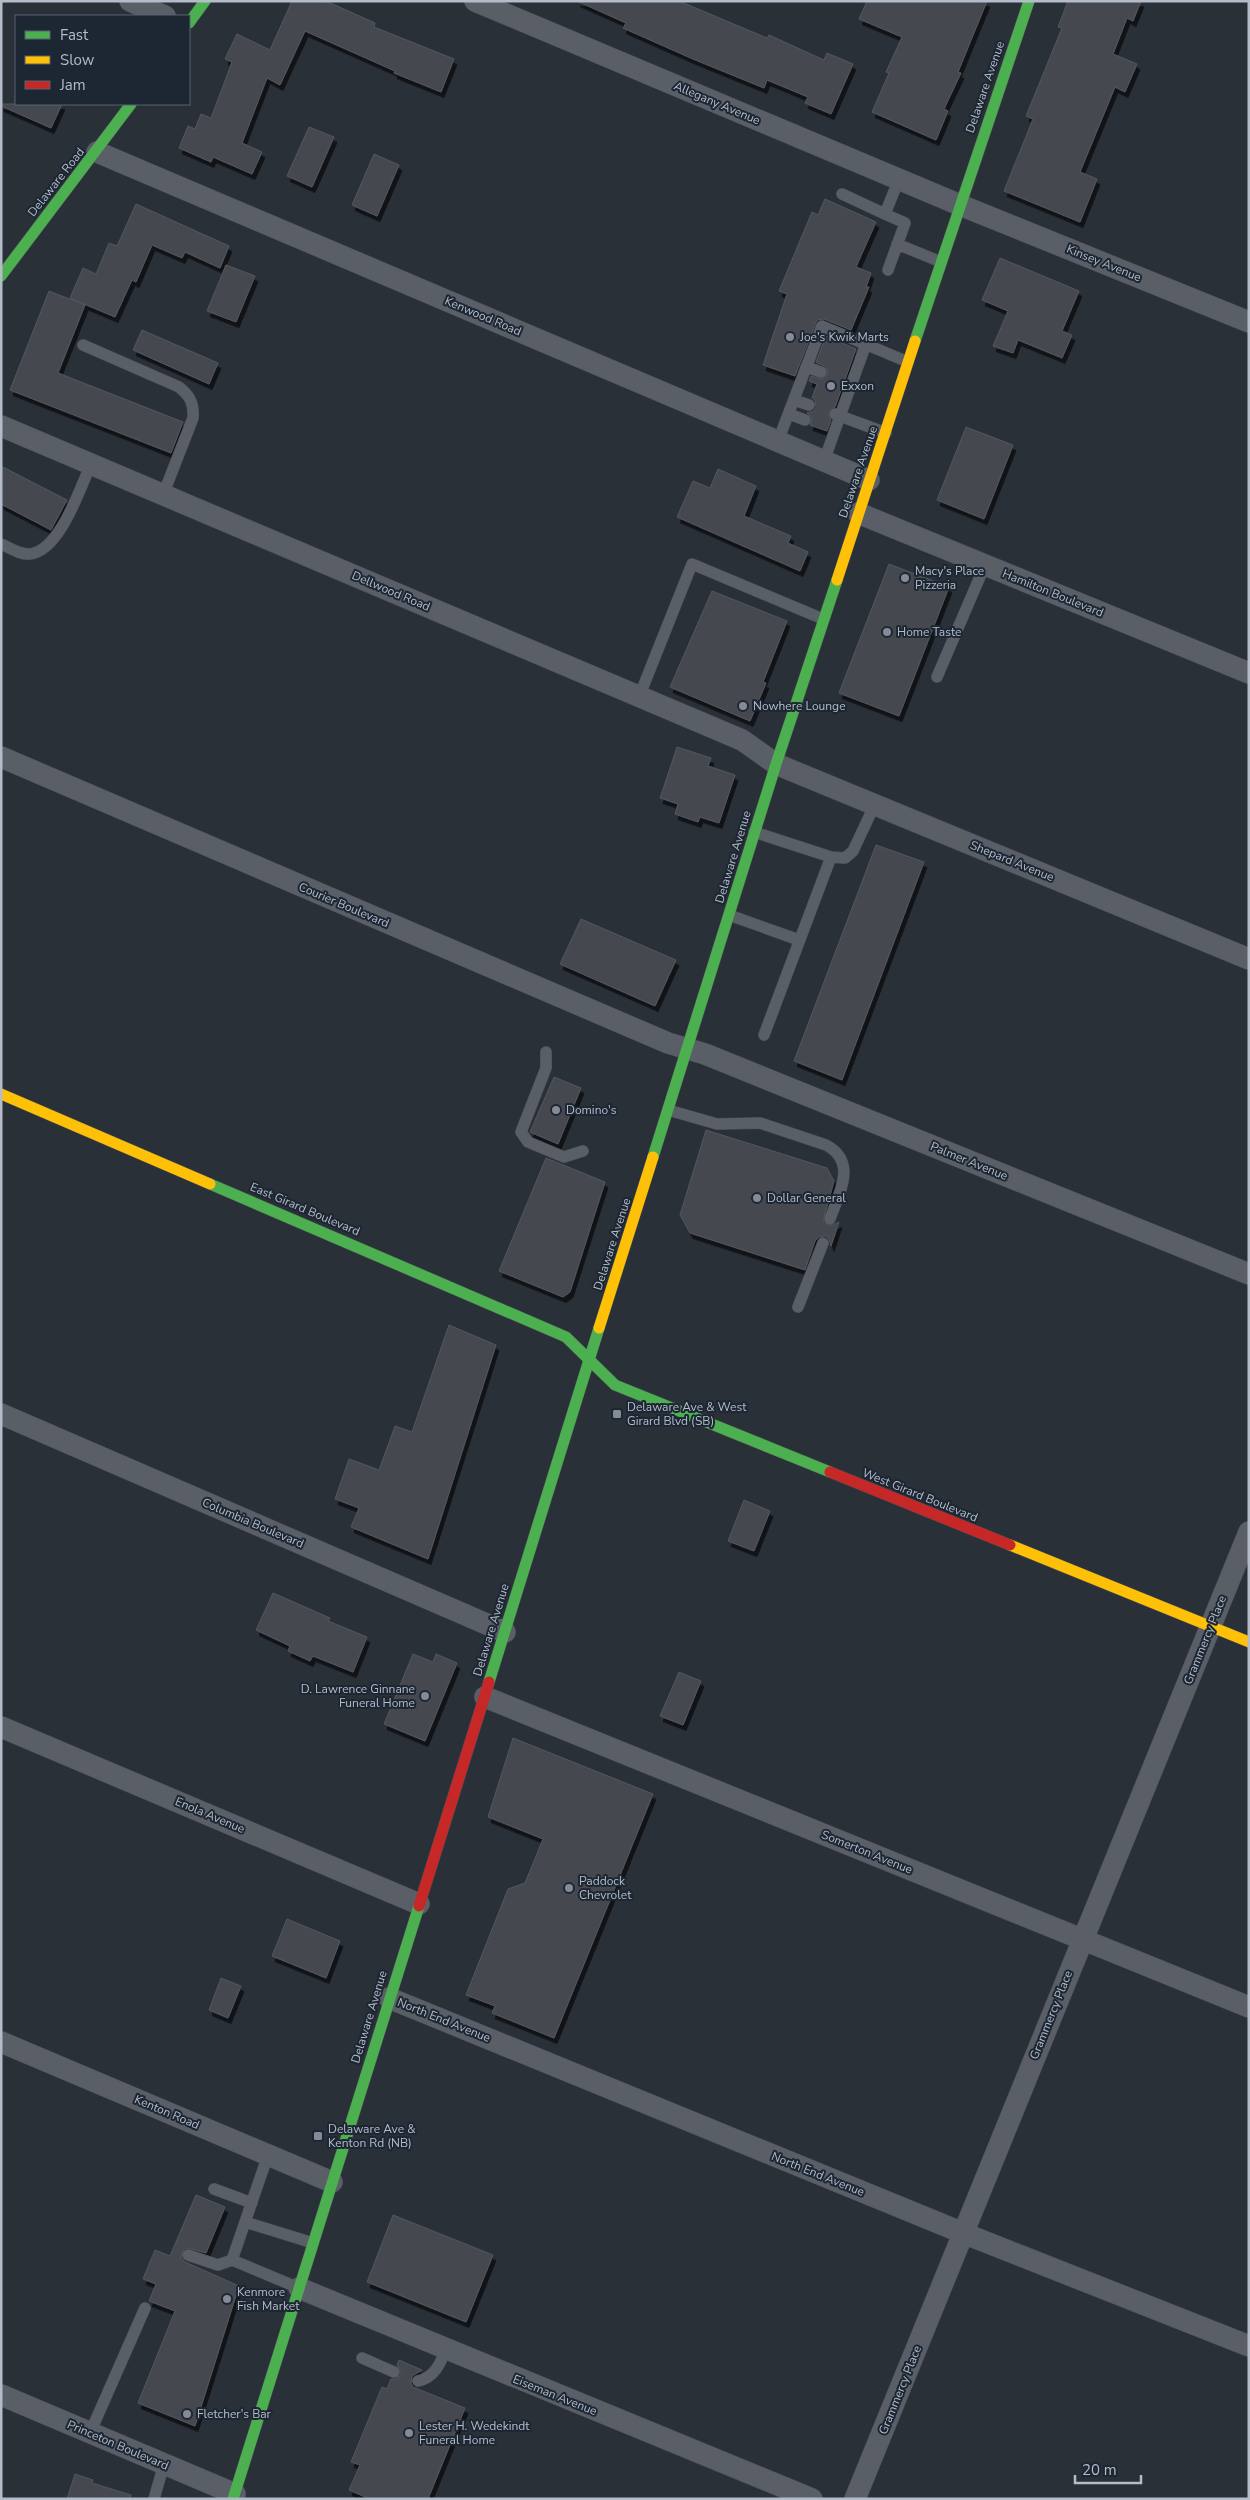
<svg xmlns="http://www.w3.org/2000/svg" width="1250" height="2500" viewBox="0 0 1250 2500" font-family="'Nunito Sans',sans-serif">
	<style>
		.building { fill: #444950; stroke: #52575f; filter: url(#shadow) }
		.lines { fill: none; stroke-linecap: round; stroke-linejoin: round }
		.lane-casing { stroke: #484c53; stroke-width: 12 }
		.street-casing { stroke: #484c53; stroke-width: 22 }
		.fast-casing { stroke: #484c53; stroke-width: 12 }
		.slow-casing { stroke: #484c53; stroke-width: 12 }
		.jam-casing { stroke: #484c53; stroke-width: 12 }
		.lane { stroke: #5a5e66; stroke-width: 11 }
		.street { stroke: #5a5e66; stroke-width: 21 }
		.fast { stroke: #4caf50; stroke-width: 11 }
		.slow { stroke: #ffc107; stroke-width: 11 }
		.jam { stroke: #c62828; stroke-width: 11 }
		.poi-dot { fill: #848b96; stroke: #1d2633; stroke-width: 2 }
		.labels { text-anchor: middle; stroke-width: 4; stroke-linejoin: round; paint-order: stroke }
		.street-label { font-size: 12px; fill: #b4bcc9; stroke: #1d2633 }
		.poi-label { font-size: 12px; fill: #b4bcc9; stroke: #1d2633; text-anchor: start }
	</style>
	<defs>
		<filter id="shadow"><feDropShadow dx="3" dy="5.5" stdDeviation="0" flood-color="#0009"/></filter>
	</defs>
	<rect width="100%" height="100%" fill="#2a3038"/>
	<path class="building" d="M 292,1 L 326,1 L 375,23 L 374,27 L 454,59 L 441,92 L 394,73 L 395,71 L 305,31 L 280,85 L 267,78 L 242,143 L 262,152 L 252,174 L 213,157 L 211,162 L 179,148 L 188,126 L 195,129 L 201,114 L 211,118 L 232,62 L 225,59 L 237,34 L 270,50 Z
		M 577,1 L 679,1 L 767,38 L 769,35 L 824,60 L 827,53 L 853,64 L 831,114 L 805,103 L 808,97 L 767,80 L 764,88 L 693,59 L 623,28 L 626,23 Z
		M 867,1 L 987,1 L 958,72 L 961,73 L 944,109 L 948,111 L 936,140 L 872,112 L 889,73 L 886,72 L 902,37 L 859,19 Z
		M 1068,1 L 1141,1 L 1133,21 L 1127,18 L 1113,54 L 1137,64 L 1125,92 L 1115,87 L 1080,172 L 1097,179 L 1080,222 L 1004,191 L 1033,119 L 1026,116 L 1062,28 L 1058,27 Z
		M 1,104 L 62,104 L 51,128 L 1,106 Z
		M 309,127 L 334,137 L 312,187 L 287,176 Z
		M 374,154 L 399,165 L 377,216 L 352,205 Z
		M 825,199 L 876,222 L 856,267 L 871,273 L 866,287 L 869,287 L 851,330 L 824,319 L 817,320 L 795,376 L 763,365 L 787,294 L 779,291 L 812,212 L 818,215 Z
		M 136,204 L 229,246 L 220,268 L 185,252 L 182,258 L 152,245 L 136,282 L 132,280 L 115,317 L 70,298 L 83,268 L 96,274 L 109,243 L 117,246 Z
		M 1000,258 L 1079,291 L 1062,331 L 1072,335 L 1062,358 L 1018,340 L 1013,353 L 993,346 L 1008,311 L 982,300 Z
		M 226,265 L 255,276 L 236,322 L 207,311 Z
		M 49,291 L 85,305 L 58,373 L 183,422 L 171,453 L 10,390 Z
		M 142,330 L 218,363 L 209,384 L 133,350 Z
		M 826,336 L 856,349 L 835,407 L 828,412 L 831,420 L 827,431 L 810,425 L 812,418 L 807,413 L 814,411 L 816,407 L 815,400 L 812,398 L 817,384 L 809,381 L 811,376 L 822,379 L 828,374 L 826,367 L 816,362 Z
		M 966,427 L 1013,445 L 984,519 L 937,500 Z
		M 1,466 L 67,500 L 51,530 L 1,504 Z
		M 718,469 L 756,486 L 744,516 L 791,536 L 788,543 L 808,552 L 800,571 L 677,517 L 693,481 L 710,488 Z
		M 889,564 L 949,587 L 899,716 L 839,693 Z
		M 712,591 L 787,621 L 763,682 L 766,683 L 750,721 L 670,687 Z
		M 677,747 L 711,758 L 708,766 L 735,775 L 719,823 L 700,817 L 698,822 L 675,814 L 678,804 L 660,798 Z
		M 876,845 L 924,862 L 842,1080 L 794,1061 Z
		M 581,919 L 676,960 L 655,1006 L 560,964 Z
		M 554,1077 L 581,1088 L 558,1144 L 530,1132 Z
		M 706,1130 L 827,1168 L 834,1181 L 823,1221 L 831,1226 L 839,1222 L 831,1246 L 829,1239 L 825,1236 L 819,1237 L 815,1241 L 805,1270 L 690,1233 L 680,1215 Z
		M 546,1158 L 605,1182 L 570,1292 L 563,1297 L 499,1271 Z
		M 449,1325 L 496,1345 L 428,1559 L 351,1527 L 359,1508 L 335,1499 L 349,1459 L 379,1470 L 395,1426 L 412,1432 Z
		M 744,1500 L 770,1511 L 754,1551 L 728,1541 Z
		M 273,1593 L 330,1618 L 328,1621 L 367,1637 L 353,1672 L 313,1656 L 310,1661 L 288,1651 L 290,1646 L 256,1630 Z
		M 413,1654 L 433,1662 L 436,1654 L 457,1663 L 425,1741 L 384,1724 Z
		M 679,1672 L 701,1681 L 683,1725 L 660,1716 Z
		M 513,1738 L 653,1794 L 554,2038 L 492,2013 L 495,2006 L 466,1995 L 508,1889 L 525,1883 L 543,1839 L 488,1817 Z
		M 287,1919 L 340,1941 L 326,1978 L 272,1956 Z
		M 221,1978 L 241,1986 L 228,2018 L 209,2010 Z
		M 196,2195 L 225,2207 L 206,2253 L 187,2248 L 183,2250 L 181,2257 L 185,2262 L 239,2286 L 195,2426 L 138,2403 L 175,2311 L 149,2301 L 156,2284 L 143,2279 L 155,2250 L 170,2256 Z
		M 393,2215 L 493,2255 L 466,2322 L 367,2282 Z
		M 399,2360 L 422,2370 L 412,2376 L 411,2383 L 413,2387 L 465,2408 L 428,2499 L 370,2499 L 349,2490 L 360,2465 L 351,2462 L 382,2387 L 387,2389 L 391,2379 L 395,2379 L 401,2375 L 401,2371 L 397,2365 Z
		M 75,2474 L 93,2480 L 92,2483 L 131,2495 L 130,2499 L 67,2499 Z"/>
	<g class="lines">
		<g class="lane-casing">
			<path id="lane" d="M 842,194 L 885,214
				M 897,244 L 941,262
				M 888,270 L 905,223 L 885,214 L 899,179
				M 866,344 L 840,416 L 886,433
				M 83,345 L 179,387 C 190,396 194,403 193,418 L 163,495
				M 806,367 L 821,372
				M 794,400 L 809,405
				M 789,414 L 805,420
				M 778,441 L 822,326 L 908,362
				M 824,461 L 840,416 L 835,414
				M 1,544 C 10,548 20,555 30,554 C 60,551 80,488 91,464
				M 937,677 L 985,565
				M 639,697 L 692,564 L 823,619
				M 754,832 L 831,857 L 845,858 L 853,851 L 875,804
				M 729,915 L 799,940
				M 764,1035 L 831,857
				M 546,1052 L 546,1068 L 521,1132 L 528,1142 L 564,1157 L 583,1151
				M 668,1110 L 717,1124 L 760,1123 L 826,1145 C 858,1162 839,1193 830,1219
				M 798,1307 L 823,1243
				M 268,2155 L 232,2260 L 299,2288
				M 214,2189 L 252,2203
				M 245,2222 L 313,2243
				M 188,2255 L 218,2265 L 232,2260
				M 362,2358 L 394,2372
				M 418,2381 C 434,2378 440,2364 446,2350
				M 90,2433 L 145,2308
				M 154,2499 L 164,2464"/>
		</g>
		<g class="street-casing">
			<path id="street" d="M 130,1 L 165,16
				M 475,1 L 960,205 L 1249,322
				M 97,152 L 869,480
				M 1,426 L 742,740 L 776,764 L 1249,959
				M 858,513 L 1249,673
				M 1,757 L 668,1043 L 705,1054 L 1249,1274
				M 1,1414 L 505,1632
				M 485,1697 L 1249,2007
				M 1,1727 L 419,1904
				M 389,1998 L 963,2233 L 1249,2346
				M 1,2042 L 332,2182
				M 299,2288 L 812,2499
				M 1,2395 L 235,2494
				M 855,2499 L 1249,1532"/>
		</g>
		<g class="fast-casing">
			<path id="fast" d="M 189,23 L 205,1
				M 1,276 L 131,104
				M 915,341 L 1029,1
				M 653,1157 L 776,764 L 837,580
				M 210,1184 L 566,1337 L 615,1385 L 830,1472
				M 489,1682 L 599,1328
				M 233,2499 L 419,1906"/>
		</g>
		<g class="slow-casing">
			<path id="slow" d="M 837,580 L 915,341
				M 1,1094 L 210,1184
				M 599,1328 L 653,1157
				M 1010,1545 L 1249,1642"/>
		</g>
		<g class="jam-casing">
			<path id="jam" d="M 830,1472 L 1010,1545
				M 419,1906 L 489,1682"/>
		</g>
		<use href="#lane" class="lane"/>
		<use href="#street" class="street"/>
		<use href="#fast" class="fast"/>
		<use href="#slow" class="slow"/>
		<use href="#jam" class="jam"/>
	</g>
	<g class="poi-dot">
		<circle cx="790" cy="337" r="5"/>
		<circle cx="831" cy="386" r="5"/>
		<circle cx="905" cy="578" r="5"/>
		<circle cx="887" cy="632" r="5"/>
		<circle cx="743" cy="706" r="5"/>
		<circle cx="556" cy="1110" r="5"/>
		<circle cx="757" cy="1198" r="5"/>
		<rect x="612" y="1409" width="10" height="10" rx="2.5"/>
		<circle cx="425" cy="1696" r="5"/>
		<circle cx="569" cy="1888" r="5"/>
		<rect x="313" y="2131" width="10" height="10" rx="2.5"/>
		<circle cx="227" cy="2299" r="5"/>
		<circle cx="187" cy="2414" r="5"/>
		<circle cx="409" cy="2433" r="5"/>
	</g>
	<g class="labels">
		<g class="street-label">
			<text transform="translate(985 87) rotate(-71)" y="4">Delaware Avenue</text>
			<text transform="translate(717 103) rotate(23)" y="4">Allegany Avenue</text>
			<text transform="translate(56 182) rotate(-52)" y="4">Delaware Road</text>
			<text transform="translate(1104 263) rotate(22)" y="4">Kinsey Avenue</text>
			<text transform="translate(483 316) rotate(23)" y="4">Kenwood Road</text>
			<text transform="translate(858 472) rotate(-71)" y="4">Delaware Avenue</text>
			<text transform="translate(391 591) rotate(23)" y="4">Dellwood Road</text>
			<text transform="translate(1053 593) rotate(22)" y="4">Hamilton Boulevard</text>
			<text transform="translate(733 857) rotate(-73)" y="4">Delaware Avenue</text>
			<text transform="translate(1012 861) rotate(22)" y="4">Shepard Avenue</text>
			<text transform="translate(344 905) rotate(23)" y="4">Courier Boulevard</text>
			<text transform="translate(969 1161) rotate(22)" y="4">Palmer Avenue</text>
			<text transform="translate(305 1209) rotate(23)" y="4">East Girard Boulevard</text>
			<text transform="translate(612 1244) rotate(-72)" y="4">Delaware Avenue</text>
			<text transform="translate(920 1495) rotate(22)" y="4">West Girard Boulevard</text>
			<text transform="translate(253 1523) rotate(23)" y="4">Columbia Boulevard</text>
			<text transform="translate(491 1630) rotate(-73)" y="4">Delaware Avenue</text>
			<text transform="translate(1205 1640) rotate(-68)" y="4">Grammercy Place</text>
			<text transform="translate(210 1815) rotate(23)" y="4">Enola Avenue</text>
			<text transform="translate(867 1852) rotate(22)" y="4">Somerton Avenue</text>
			<text transform="translate(1051 2015) rotate(-68)" y="4">Grammercy Place</text>
			<text transform="translate(369 2017) rotate(-73)" y="4">Delaware Avenue</text>
			<text transform="translate(444 2020) rotate(22)" y="4">North End Avenue</text>
			<text transform="translate(167 2112) rotate(23)" y="4">Kenton Road</text>
			<text transform="translate(818 2174) rotate(22)" y="4">North End Avenue</text>
			<text transform="translate(900 2390) rotate(-68)" y="4">Grammercy Place</text>
			<text transform="translate(555 2395) rotate(22)" y="4">Eiseman Avenue</text>
			<text transform="translate(118 2445) rotate(23)" y="4">Princeton Boulevard</text>
		</g>
		<g class="poi-label">
			<text x="800" y="341">Joe's Kwik Marts</text>
			<text x="841" y="390">Exxon</text>
			<text x="915" y="575">Macy's Place<tspan x="915" dy="14">Pizzeria</tspan></text>
			<text x="897" y="636">Home Taste</text>
			<text x="753" y="710">Nowhere Lounge</text>
			<text x="566" y="1114">Domino's</text>
			<text x="767" y="1202">Dollar General</text>
			<text x="627" y="1411">Delaware Ave &amp; West<tspan x="627" dy="14">Girard Blvd (SB)</tspan></text>
			<text x="415" y="1693" text-anchor="end">D. Lawrence Ginnane<tspan x="415" dy="14">Funeral Home</tspan></text>
			<text x="579" y="1885">Paddock<tspan x="579" dy="14">Chevrolet</tspan></text>
			<text x="328" y="2133">Delaware Ave &amp;<tspan x="328" dy="14">Kenton Rd (NB)</tspan></text>
			<text x="237" y="2296">Kenmore<tspan x="237" dy="14">Fish Market</tspan></text>
			<text x="197" y="2418">Fletcher's Bar</text>
			<text x="419" y="2430">Lester H. Wedekindt<tspan x="419" dy="14">Funeral Home</tspan></text>
		</g>
	</g>
	<rect width="1250" height="2500" fill="none" stroke="#b4bcc9" stroke-width="5"/>
	<rect x="15" y="15" width="175" height="90" fill="#1d2633" stroke="#59626f"/>
	<rect x="25" y="31" width="25" height="8" fill="#4caf50" stroke="#59626f"/>
	<text x="60" y="40" font-size="15" fill="#b4bcc9">Fast</text>
	<rect x="25" y="56" width="25" height="8" fill="#ffc107" stroke="#59626f"/>
	<text x="60" y="65" font-size="15" fill="#b4bcc9">Slow</text>
	<rect x="25" y="81" width="25" height="8" fill="#c62828" stroke="#59626f"/>
	<text x="60" y="90" font-size="15" fill="#b4bcc9">Jam</text>
	<path d="M1075 2475v8h66v-8" fill="none" stroke="#b4bcc9" stroke-width="2.5"/>
	<text x="1082" y="2475" font-size="15" fill="#b4bcc9" stroke="#1d2633" stroke-width="4" paint-order="stroke">20 m</text>
</svg>
